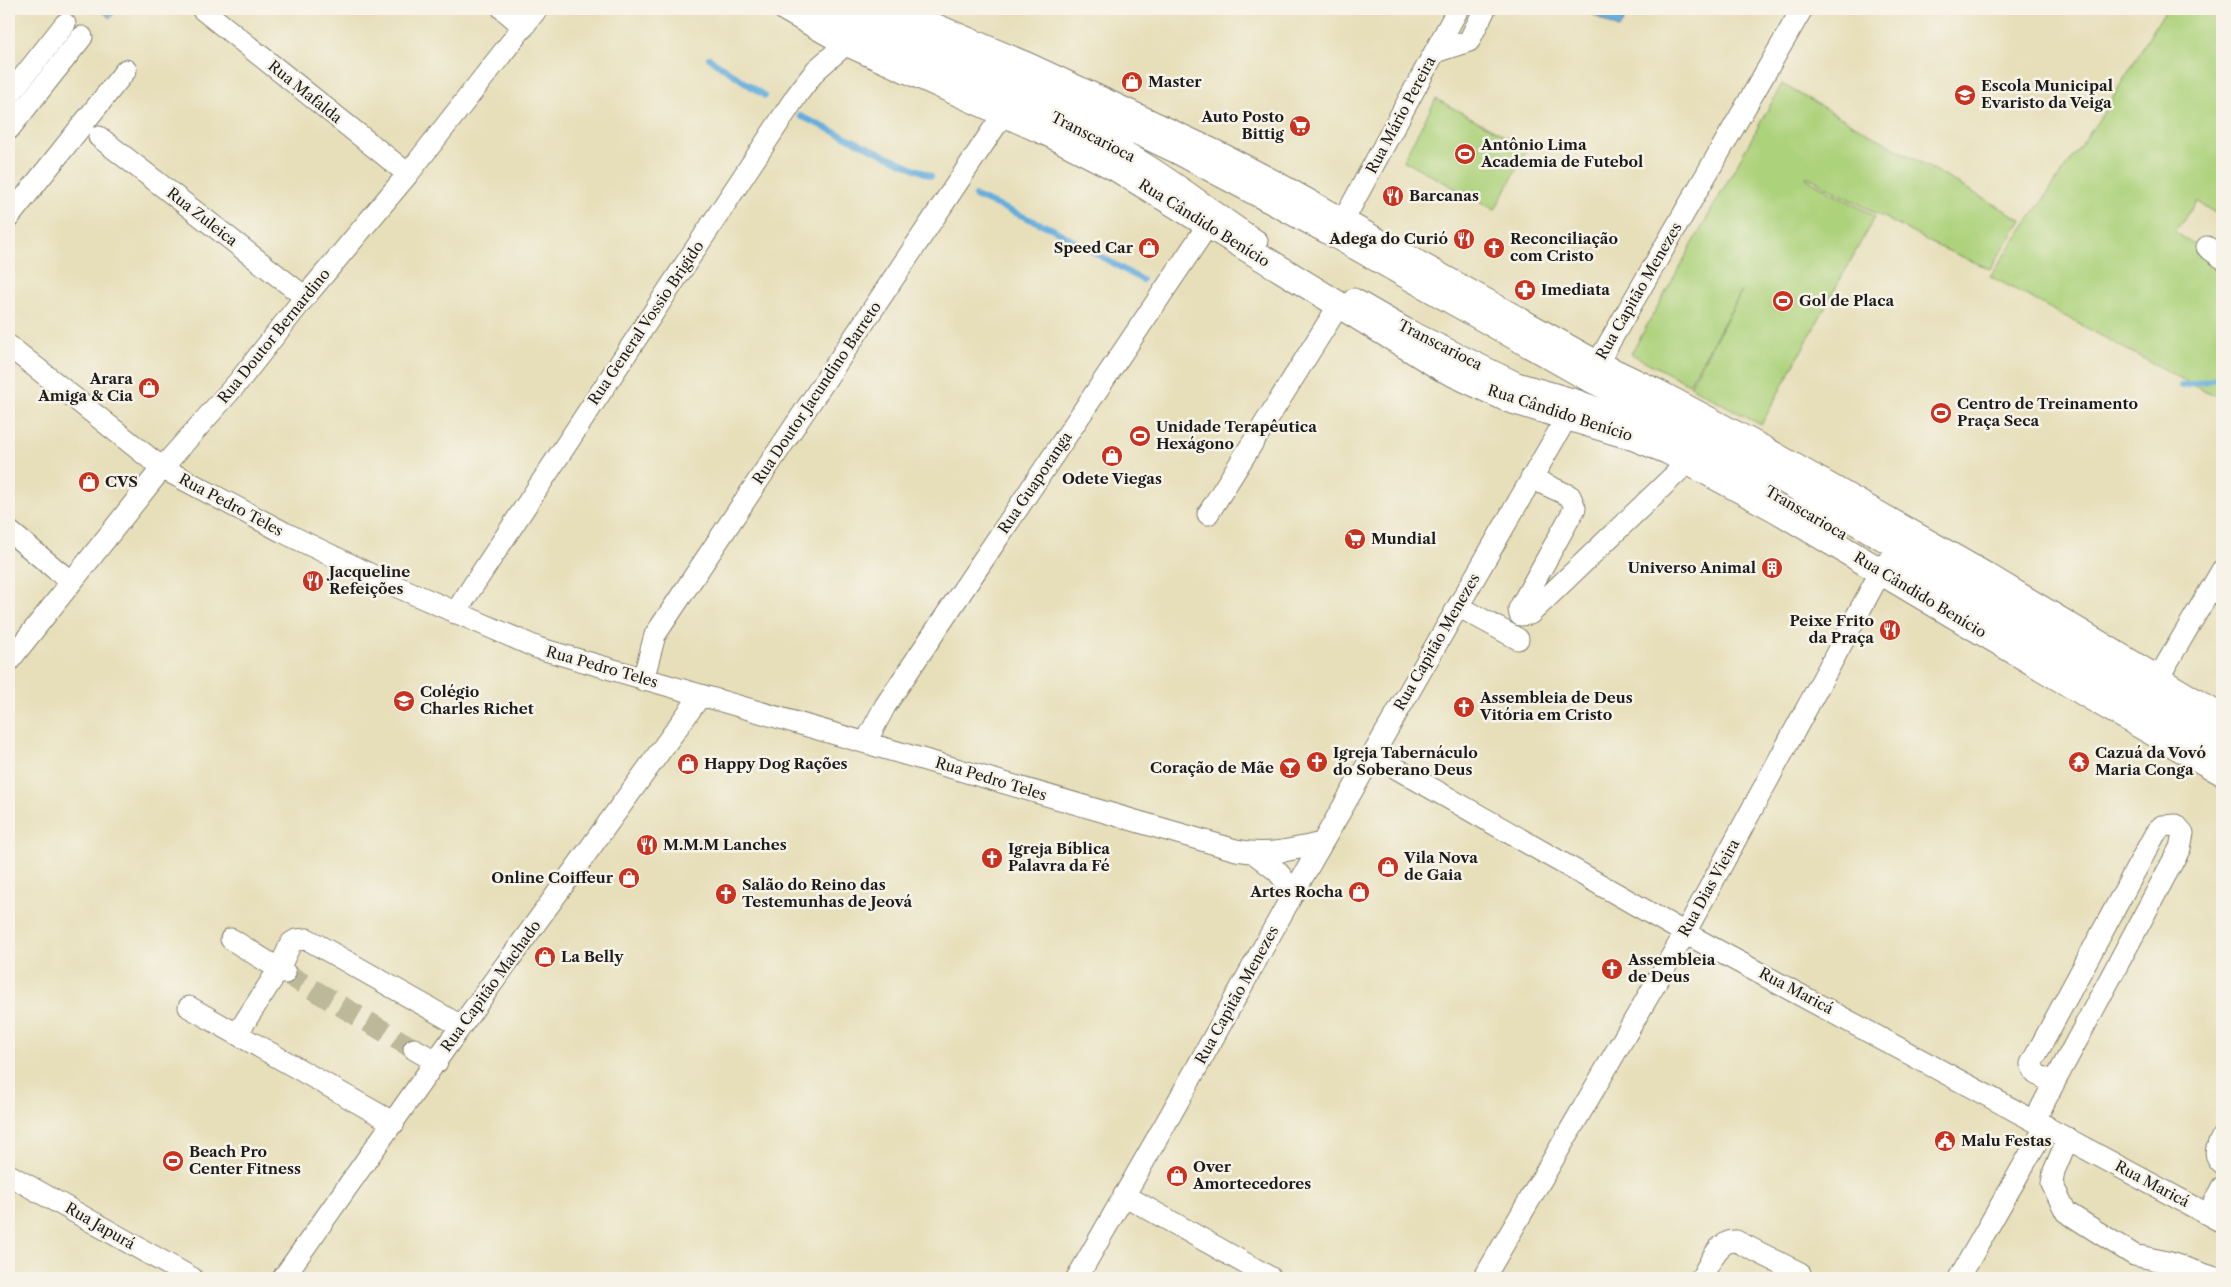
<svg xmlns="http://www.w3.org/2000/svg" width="2231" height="1287" viewBox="0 0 2231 1287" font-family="'Libre Caslon Text',serif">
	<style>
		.green { fill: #add27b; stroke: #64774c }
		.water { fill: #65addc; stroke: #40647c }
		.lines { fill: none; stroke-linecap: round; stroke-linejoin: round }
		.stream { stroke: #65addc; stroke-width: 6 }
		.minor-tunnel { stroke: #beb89a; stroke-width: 21; stroke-dasharray: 21 11; stroke-linecap: butt }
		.minor-casing { stroke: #827e6b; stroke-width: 23 }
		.major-casing { stroke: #827e6b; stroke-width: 28 }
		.minor { stroke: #fff; stroke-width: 21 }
		.major { stroke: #fff; stroke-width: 26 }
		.labels { text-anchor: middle; stroke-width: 5; stroke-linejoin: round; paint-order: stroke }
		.poi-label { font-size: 15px; font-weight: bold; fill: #1c1c1c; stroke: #f7f3e8; text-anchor: start }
		.street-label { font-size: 15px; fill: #1c1c1c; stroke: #f7f3e8 }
	</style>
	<rect width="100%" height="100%" fill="#f7f3e8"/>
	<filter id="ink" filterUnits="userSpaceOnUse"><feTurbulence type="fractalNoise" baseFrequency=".02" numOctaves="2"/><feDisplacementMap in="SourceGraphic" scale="10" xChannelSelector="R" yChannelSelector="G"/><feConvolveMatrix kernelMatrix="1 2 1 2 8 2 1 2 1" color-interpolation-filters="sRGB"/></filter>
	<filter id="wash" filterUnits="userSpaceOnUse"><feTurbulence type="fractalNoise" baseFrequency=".0096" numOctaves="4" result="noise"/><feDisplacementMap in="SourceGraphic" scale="20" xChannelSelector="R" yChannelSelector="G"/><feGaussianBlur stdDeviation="1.12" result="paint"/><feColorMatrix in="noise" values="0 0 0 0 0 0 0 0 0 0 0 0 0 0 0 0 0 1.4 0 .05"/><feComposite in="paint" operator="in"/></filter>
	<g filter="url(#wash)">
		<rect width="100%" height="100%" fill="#e7dfba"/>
		<path class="green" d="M 2166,9 L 2222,9 L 2222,218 L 2198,201 L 2174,231 L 2222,263 L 2222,376 L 2189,383 L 1990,276 L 2102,115 Z
			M 1782,84 L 2022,220 L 1990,269 L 1935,245 L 1807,176 L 1806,178 L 1875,216 L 1761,425 L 1690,386 L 1742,291 L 1689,384 L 1631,354 Z
			M 1436,99 L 1528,148 L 1495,210 L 1403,160 Z
			M 2222,380 L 2222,398 L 2194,386 Z"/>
		<path class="water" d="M 99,9 L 118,9 L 110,18 Z
			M 1583,9 L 1631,9 L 1619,29 Z"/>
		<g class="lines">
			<path class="stream" d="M 709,58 L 765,96
				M 800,116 L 931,176
				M 975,196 L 1053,229 L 1142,280
				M 2181,386 L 2222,378"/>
		</g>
	</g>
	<g filter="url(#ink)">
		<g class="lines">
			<path class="minor-tunnel" d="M 285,973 L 414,1049"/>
			<g class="minor-casing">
				<path id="minor" d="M 202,9 L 408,174
					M 503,9 L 524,27
					M 819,9 C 919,61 1027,97 1125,152 C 1172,178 1212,212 1257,241
					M 858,9 L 1016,77 L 1175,152 L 1327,233 L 1587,380 L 1711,439 L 1753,465 L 2222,736
					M 1435,52 L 1469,41 L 1485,9
					M 9,95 L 65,24
					M 9,129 L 82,37
					M 99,137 L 305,297
					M 9,217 L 126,70
					M 1343,221 L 1458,9
					M 2207,247 L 2222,258
					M 1354,299 L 1406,329 L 1517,383 L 1576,400 L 1675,437 L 1756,484
					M 9,346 L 162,468 L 283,532 L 384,581 L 538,648 L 1236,850 C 1266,856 1292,850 1322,843
					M 1590,376 L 1802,9
					M 1531,478 L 1570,496 L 1575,508 L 1519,609 L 1520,615 L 1530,614 L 1688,462
					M 1208,514 L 1339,305
					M 9,531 L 71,582
					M 1888,561 L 2222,757
					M 1458,606 L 1518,639
					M 455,613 L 797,95 L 816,70 L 847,43
					M 9,661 L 162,468 L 239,381 L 305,297 L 408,174 L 537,9
					M 643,680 L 655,635 L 1004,113
					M 2157,680 L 2222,570
					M 866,742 L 885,706 L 1208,225
					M 1373,755 L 1685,933 L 2222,1222
					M 1255,854 L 1277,871 L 1294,892
					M 231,939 L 285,973
					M 189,1007 L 394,1123
					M 237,1034 L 279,969 L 291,943 L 296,940 L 307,939 L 461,1026
					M 414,1049 L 437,1062
					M 2035,1120 L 2054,1083 L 2180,848 L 2183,833 L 2176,825 L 2162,826 L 2155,834 L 2031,1064 L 2036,1074 L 2054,1083
					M 2222,1137 C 2217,1147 2212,1155 2222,1164
					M 2068,1138 L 2054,1171 L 2052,1184 L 2066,1212 L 2134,1255 L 2167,1262 L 2215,1278
					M 9,1175 L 192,1278
					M 1124,1195 L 1271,1278
					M 2208,1214 L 2222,1187
					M 283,1278 L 446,1047 L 701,695
					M 1077,1278 L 1171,1114 L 1294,892 L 1575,403
					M 1484,1278 L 1685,933 L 1881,571
					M 1701,1278 C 1710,1264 1718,1239 1736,1241 L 1800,1273
					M 1959,1278 L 2046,1126"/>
			</g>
			<g class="major-casing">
				<path id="major" d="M 787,9 L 847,43 L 1052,135 L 1116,168 L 1442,368 L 1508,399 L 1633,437 L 1668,451 L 1776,509 L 2093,698 L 2222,772
					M 893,9 L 1030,67 L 1223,157 L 1275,184 L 1597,364 L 1658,393 L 1765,450 L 1988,577 L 2222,718"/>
			</g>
			<use href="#minor" class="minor"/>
			<use href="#major" class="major"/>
		</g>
	</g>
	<defs>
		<g id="shop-disc" transform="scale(1.125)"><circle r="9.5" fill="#c8321e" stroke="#f7f3e8"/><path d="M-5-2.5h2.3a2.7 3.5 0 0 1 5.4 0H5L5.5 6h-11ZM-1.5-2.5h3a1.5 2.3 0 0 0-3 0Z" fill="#fff"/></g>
		<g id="school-disc" transform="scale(1.125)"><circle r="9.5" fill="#c8321e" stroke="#f7f3e8"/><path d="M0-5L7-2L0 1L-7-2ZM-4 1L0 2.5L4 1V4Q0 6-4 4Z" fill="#fff"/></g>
		<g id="supermarket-disc" transform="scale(1.125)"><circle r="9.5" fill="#c8321e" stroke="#f7f3e8"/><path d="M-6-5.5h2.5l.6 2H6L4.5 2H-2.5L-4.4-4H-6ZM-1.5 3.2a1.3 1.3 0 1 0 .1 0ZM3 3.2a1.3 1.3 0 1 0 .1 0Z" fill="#fff"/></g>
		<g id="stadium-disc" transform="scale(1.125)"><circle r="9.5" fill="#c8321e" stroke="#f7f3e8"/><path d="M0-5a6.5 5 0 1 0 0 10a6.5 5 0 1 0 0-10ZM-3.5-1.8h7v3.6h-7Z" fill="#fff"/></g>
		<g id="restaurant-disc" transform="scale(1.125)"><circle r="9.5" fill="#c8321e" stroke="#f7f3e8"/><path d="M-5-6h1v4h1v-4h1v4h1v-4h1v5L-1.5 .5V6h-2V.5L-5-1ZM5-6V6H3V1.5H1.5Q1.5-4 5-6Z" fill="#fff"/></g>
		<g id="church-disc" transform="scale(1.125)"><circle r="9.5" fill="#c8321e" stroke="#f7f3e8"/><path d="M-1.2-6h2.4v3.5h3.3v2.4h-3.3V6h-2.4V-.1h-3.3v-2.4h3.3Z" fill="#fff"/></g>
		<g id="pharmacy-disc" transform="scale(1.125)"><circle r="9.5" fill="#c8321e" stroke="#f7f3e8"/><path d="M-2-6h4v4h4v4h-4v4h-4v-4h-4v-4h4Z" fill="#fff"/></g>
		<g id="building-disc" transform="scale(1.125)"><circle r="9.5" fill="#c8321e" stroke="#f7f3e8"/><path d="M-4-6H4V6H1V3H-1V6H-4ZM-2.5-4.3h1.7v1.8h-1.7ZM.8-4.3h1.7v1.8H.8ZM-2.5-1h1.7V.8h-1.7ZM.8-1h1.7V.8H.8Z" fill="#fff"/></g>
		<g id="temple-disc" transform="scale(1.125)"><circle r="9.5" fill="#c8321e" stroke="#f7f3e8"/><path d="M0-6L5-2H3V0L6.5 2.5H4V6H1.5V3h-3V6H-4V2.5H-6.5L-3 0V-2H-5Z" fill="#fff"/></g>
		<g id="bar-disc" transform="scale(1.125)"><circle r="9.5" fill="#c8321e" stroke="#f7f3e8"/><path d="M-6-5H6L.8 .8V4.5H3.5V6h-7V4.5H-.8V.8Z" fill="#fff"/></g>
		<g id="civic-disc" transform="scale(1.125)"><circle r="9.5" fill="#c8321e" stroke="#f7f3e8"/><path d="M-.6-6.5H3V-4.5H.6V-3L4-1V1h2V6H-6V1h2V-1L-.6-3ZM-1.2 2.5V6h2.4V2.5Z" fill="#fff"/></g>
	</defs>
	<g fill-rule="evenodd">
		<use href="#shop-disc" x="1132" y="82"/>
		<use href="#school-disc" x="1965" y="95"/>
		<use href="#supermarket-disc" x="1300" y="126"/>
		<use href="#stadium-disc" x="1465" y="154"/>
		<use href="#restaurant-disc" x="1393" y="196"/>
		<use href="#restaurant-disc" x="1464" y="239"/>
		<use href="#shop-disc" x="1149" y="248"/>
		<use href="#church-disc" x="1494" y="248"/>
		<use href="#pharmacy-disc" x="1525" y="290"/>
		<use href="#stadium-disc" x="1783" y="301"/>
		<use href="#shop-disc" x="149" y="388"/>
		<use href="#stadium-disc" x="1941" y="413"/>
		<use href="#stadium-disc" x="1140" y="436"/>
		<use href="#shop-disc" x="1112" y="456"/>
		<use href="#shop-disc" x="89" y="482"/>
		<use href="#supermarket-disc" x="1355" y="539"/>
		<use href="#building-disc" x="1772" y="568"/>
		<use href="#restaurant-disc" x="313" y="581"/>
		<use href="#restaurant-disc" x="1890" y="630"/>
		<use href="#school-disc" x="404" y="701"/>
		<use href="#church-disc" x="1464" y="707"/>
		<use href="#church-disc" x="1317" y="762"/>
		<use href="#temple-disc" x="2079" y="762"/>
		<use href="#shop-disc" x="688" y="764"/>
		<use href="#bar-disc" x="1290" y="768"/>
		<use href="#restaurant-disc" x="647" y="845"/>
		<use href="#church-disc" x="992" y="858"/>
		<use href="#shop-disc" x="1388" y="867"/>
		<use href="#shop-disc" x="629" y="878"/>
		<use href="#shop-disc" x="1359" y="892"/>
		<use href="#church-disc" x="726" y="894"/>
		<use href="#shop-disc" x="545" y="957"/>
		<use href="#church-disc" x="1612" y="969"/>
		<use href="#civic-disc" x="1945" y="1141"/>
		<use href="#stadium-disc" x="173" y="1161"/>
		<use href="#shop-disc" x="1177" y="1176"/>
	</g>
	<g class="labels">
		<g class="poi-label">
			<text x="1148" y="87">Master</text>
			<text x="1981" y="91">Escola Municipal<tspan x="1981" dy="17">Evaristo da Veiga</tspan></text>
			<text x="1284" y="122" text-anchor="end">Auto Posto<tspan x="1284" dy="17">Bittig</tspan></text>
			<text x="1481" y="150">Antônio Lima<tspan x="1481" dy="17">Academia de Futebol</tspan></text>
			<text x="1409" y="201">Barcanas</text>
			<text x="1448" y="244" text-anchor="end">Adega do Curió</text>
			<text x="1510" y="244">Reconciliação<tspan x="1510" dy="17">com Cristo</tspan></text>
			<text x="1133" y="253" text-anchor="end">Speed Car</text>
			<text x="1541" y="295">Imediata</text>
			<text x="1799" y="306">Gol de Placa</text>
			<text x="133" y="384" text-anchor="end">Arara<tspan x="133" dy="17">Amiga &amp; Cia</tspan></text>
			<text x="1957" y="409">Centro de Treinamento<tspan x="1957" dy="17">Praça Seca</tspan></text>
			<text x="1156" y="432">Unidade Terapêutica<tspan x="1156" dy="17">Hexágono</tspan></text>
			<text x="1112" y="484" text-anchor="middle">Odete Viegas</text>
			<text x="105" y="487">CVS</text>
			<text x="1371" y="544">Mundial</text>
			<text x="1756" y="573" text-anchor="end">Universo Animal</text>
			<text x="329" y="577">Jacqueline<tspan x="329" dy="17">Refeições</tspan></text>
			<text x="1874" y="626" text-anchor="end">Peixe Frito<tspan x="1874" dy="17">da Praça</tspan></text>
			<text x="420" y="697">Colégio<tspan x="420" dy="17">Charles Richet</tspan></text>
			<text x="1480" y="703">Assembleia de Deus<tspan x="1480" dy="17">Vitória em Cristo</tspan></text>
			<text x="1333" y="758">Igreja Tabernáculo<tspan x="1333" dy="17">do Soberano Deus</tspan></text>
			<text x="2095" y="758">Cazuá da Vovó<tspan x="2095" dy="17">Maria Conga</tspan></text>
			<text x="704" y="769">Happy Dog Rações</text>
			<text x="1274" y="773" text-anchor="end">Coração de Mãe</text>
			<text x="663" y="850">M.M.M Lanches</text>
			<text x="1008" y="854">Igreja Bíblica<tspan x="1008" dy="17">Palavra da Fé</tspan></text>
			<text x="1404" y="863">Vila Nova<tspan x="1404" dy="17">de Gaia</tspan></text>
			<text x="613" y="883" text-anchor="end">Online Coiffeur</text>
			<text x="742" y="890">Salão do Reino das<tspan x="742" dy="17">Testemunhas de Jeová</tspan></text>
			<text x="1343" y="897" text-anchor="end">Artes Rocha</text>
			<text x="561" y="962">La Belly</text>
			<text x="1628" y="965">Assembleia<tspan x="1628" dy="17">de Deus</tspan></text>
			<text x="1961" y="1146">Malu Festas</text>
			<text x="189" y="1157">Beach Pro<tspan x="189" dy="17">Center Fitness</tspan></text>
			<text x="1193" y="1172">Over<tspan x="1193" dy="17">Amortecedores</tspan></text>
		</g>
		<g class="street-label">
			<text transform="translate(305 92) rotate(39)" y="5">Rua Mafalda</text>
			<text transform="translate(1401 115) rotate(-62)" y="5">Rua Mário Pereira</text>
			<text transform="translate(1093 137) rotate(27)" y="5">Transcarioca</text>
			<text transform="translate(202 217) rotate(38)" y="5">Rua Zuleica</text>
			<text transform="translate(1204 223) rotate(32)" y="5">Rua Cândido Benício</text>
			<text transform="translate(1639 291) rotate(-60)" y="5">Rua Capitão Menezes</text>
			<text transform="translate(646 323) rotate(-56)" y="5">Rua General Vossio Brigido</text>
			<text transform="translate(274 336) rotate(-51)" y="5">Rua Doutor Bernardino</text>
			<text transform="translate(1440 345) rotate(27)" y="5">Transcarioca</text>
			<text transform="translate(817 393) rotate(-56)" y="5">Rua Doutor Jacundino Barreto</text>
			<text transform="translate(1560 413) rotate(18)" y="5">Rua Cândido Benício</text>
			<text transform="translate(1035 483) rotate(-56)" y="5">Rua Guaporanga</text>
			<text transform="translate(231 505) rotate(28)" y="5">Rua Pedro Teles</text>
			<text transform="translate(1806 513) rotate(30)" y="5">Transcarioca</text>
			<text transform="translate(1920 595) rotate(31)" y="5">Rua Cândido Benício</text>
			<text transform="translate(1437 642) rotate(-60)" y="5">Rua Capitão Menezes</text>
			<text transform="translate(602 667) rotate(16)" y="5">Rua Pedro Teles</text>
			<text transform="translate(991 779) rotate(17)" y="5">Rua Pedro Teles</text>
			<text transform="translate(1709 888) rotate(-61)" y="5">Rua Dias Vieira</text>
			<text transform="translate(491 986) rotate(-54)" y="5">Rua Capitão Machado</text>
			<text transform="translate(1796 991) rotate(28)" y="5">Rua Maricá</text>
			<text transform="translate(1237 995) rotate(-61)" y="5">Rua Capitão Menezes</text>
			<text transform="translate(2152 1184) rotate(28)" y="5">Rua Maricá</text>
			<text transform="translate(100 1226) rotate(30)" y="5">Rua Japurá</text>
		</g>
	</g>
	<rect width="2231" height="1287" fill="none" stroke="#f7f3e8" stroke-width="30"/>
</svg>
